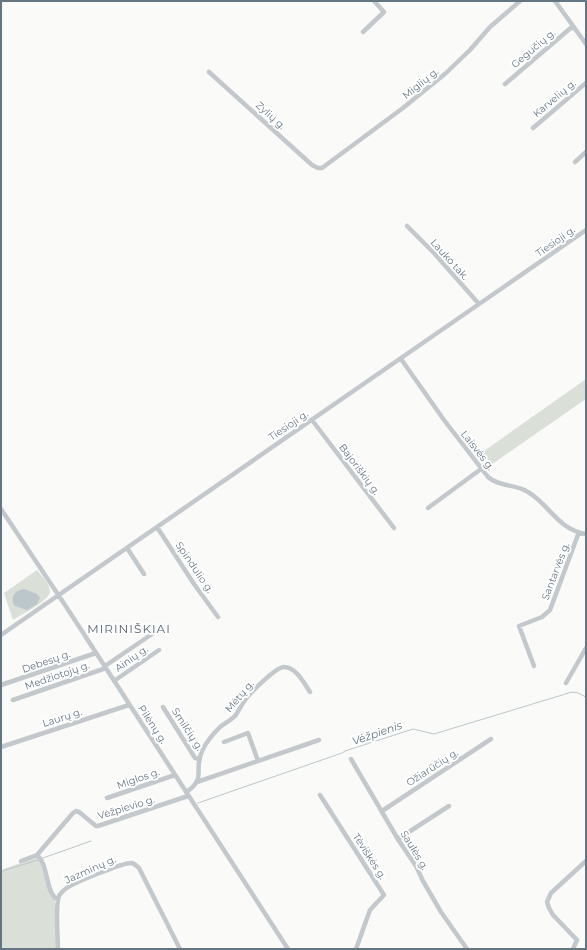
<svg xmlns="http://www.w3.org/2000/svg" width="587" height="950" viewBox="0 0 587 950" font-family="Montserrat,sans-serif">
	<style>
		.green { fill: #dadfd7 }
		.water { fill: #bbc7cb }
		.lines { fill: none; stroke-linecap: round; stroke-linejoin: round }
		.stream { stroke: #bbc7cb; stroke-width: 1 }
		.minor { stroke: #c3c8cc; stroke-width: 4.5 }
		.labels { text-anchor: middle; stroke-width: 4; stroke-linejoin: round; paint-order: stroke }
		.street-label { font-size: 10px; fill: #657683; stroke: #fff }
		.water-label { font-size: 11px; font-style: italic; fill: #60757c; stroke: #fff }
		.quarter-label { font-size: 12px; letter-spacing: 1px; fill: #57646e; stroke: #fff }
	</style>
	<rect width="100%" height="100%" fill="#fafaf8"/>
	<path class="green" d="M 586,379 L 586,399 L 485,469 L 477,456 Z
		M 37,570 C 41,575 50,584 50,591 C 51,600 21,615 13,620 L 4,593 Z
		M 37,857 L 40,861 L 51,895 L 55,901 L 57,949 L 1,949 L 1,870 Z"/>
	<path class="water" d="M 24,589 L 37,594 L 40,598 L 37,604 L 27,610 L 15,606 C 9,598 15,590 24,589 Z"/>
	<g class="lines">
		<path class="stream" d="M 198,803 L 342,753 L 345,751 L 413,729 L 434,734 L 572,692 L 578,693 L 586,697
			M 43,858 L 91,841
			M 1,873 L 5,870 L 38,860"/>
		<path class="minor" d="M 555,1 L 586,44
			M 363,32 L 384,12 L 374,1
			M 209,72 L 312,165 L 318,168 L 322,168 L 403,108 L 446,73 L 470,50 L 490,27 L 520,1
			M 505,84 L 573,26
			M 533,128 L 586,83
			M 575,162 L 586,152
			M 407,226 L 434,253 L 479,304
			M 401,359 L 444,420 L 488,477 C 499,487 516,484 528,492 C 550,505 557,529 586,534
			M 312,420 L 394,528
			M 428,508 L 481,469
			M 1,509 L 67,608 L 288,949
			M 157,527 L 194,584 L 218,617
			M 127,548 L 144,574
			M 1,635 L 586,230
			M 105,666 L 155,632
			M 534,666 L 519,626 L 542,617 L 550,610 L 579,532
			M 114,681 L 159,650
			M 566,683 L 586,648
			M 1,685 L 96,653
			M 13,700 L 106,668
			M 163,707 L 195,758 L 199,759
			M 224,742 L 248,733 L 258,761
			M 1,747 L 129,705
			M 351,759 L 399,841 L 416,866 L 423,881 L 441,912 L 467,949
			M 197,782 L 319,740
			M 186,792 C 208,778 192,769 203,749 C 207,741 213,734 220,727 C 225,723 231,720 235,716 C 239,711 241,705 245,700 C 250,693 276,667 284,667 C 296,667 304,683 310,692
			M 320,795 L 384,895 L 370,910 L 356,949
			M 107,798 L 175,775
			M 382,811 L 491,739
			M 398,839 L 449,806
			M 37,855 C 49,865 45,893 58,900
			M 21,861 L 37,855 L 73,813 L 76,811 L 79,812 L 96,826 L 98,826 L 188,796
			M 58,949 C 58,938 55,905 59,896 C 61,892 64,890 68,887 C 77,882 123,862 132,863 C 135,864 137,866 139,868 L 180,949
			M 573,949 L 577,940 L 553,915 L 549,908 L 547,902 L 551,893 L 586,861"/>
	</g>
	<g class="labels">
		<g class="street-label">
			<text transform="translate(533 48) rotate(-40)" y="4">Gegučių g.</text>
			<text transform="translate(420 83) rotate(-39)" y="4">Miglių g.</text>
			<text transform="translate(554 98) rotate(-40)" y="4">Karvelių g.</text>
			<text transform="translate(271 115) rotate(42)" y="4">Zylių g.</text>
			<text transform="translate(555 241) rotate(-35)" y="4">Tiesioji g.</text>
			<text transform="translate(450 259) rotate(48)" y="4">Lauko tak.</text>
			<text transform="translate(288 425) rotate(-34)" y="4">Tiesioji g.</text>
			<text transform="translate(478 450) rotate(52)" y="4">Laisvės g.</text>
			<text transform="translate(360 469) rotate(53)" y="4">Bajoriškių g.</text>
			<text transform="translate(195 567) rotate(56)" y="4">Spindulio g.</text>
			<text transform="translate(555 571) rotate(-69)" y="4">Santarvės g.</text>
			<text transform="translate(131 658) rotate(-35)" y="4">Ainių g.</text>
			<text transform="translate(46 661) rotate(-19)" y="4">Debesų g.</text>
			<text transform="translate(57 675) rotate(-19)" y="4">Medžiotojų g.</text>
			<text transform="translate(239 696) rotate(-50)" y="4">Mėtų g.</text>
			<text transform="translate(62 717) rotate(-18)" y="4">Laurų g.</text>
			<text transform="translate(153 724) rotate(57)" y="4">Pilėnų g.</text>
			<text transform="translate(188 729) rotate(57)" y="4">Smilčių g.</text>
			<text transform="translate(432 767) rotate(-33)" y="4">Ožiarūčių g.</text>
			<text transform="translate(138 778) rotate(-19)" y="4">Miglos g.</text>
			<text transform="translate(126 807) rotate(-17)" y="4">Vėžpievio g.</text>
			<text transform="translate(415 850) rotate(59)" y="4">Saulės g.</text>
			<text transform="translate(370 856) rotate(57)" y="4">Tėviškės g.</text>
			<text transform="translate(90 869) rotate(-24)" y="4">Jazminų g.</text>
		</g>
		<g class="water-label">
			<text transform="translate(377 733) rotate(-19)" y="4">Vėžpienis</text>
		</g>
		<g class="quarter-label">
			<text x="129" y="633">MIRINIŠKIAI</text>
		</g>
	</g>
	<rect width="587" height="950" fill="none" stroke="#657683" stroke-width="4"/>
</svg>
